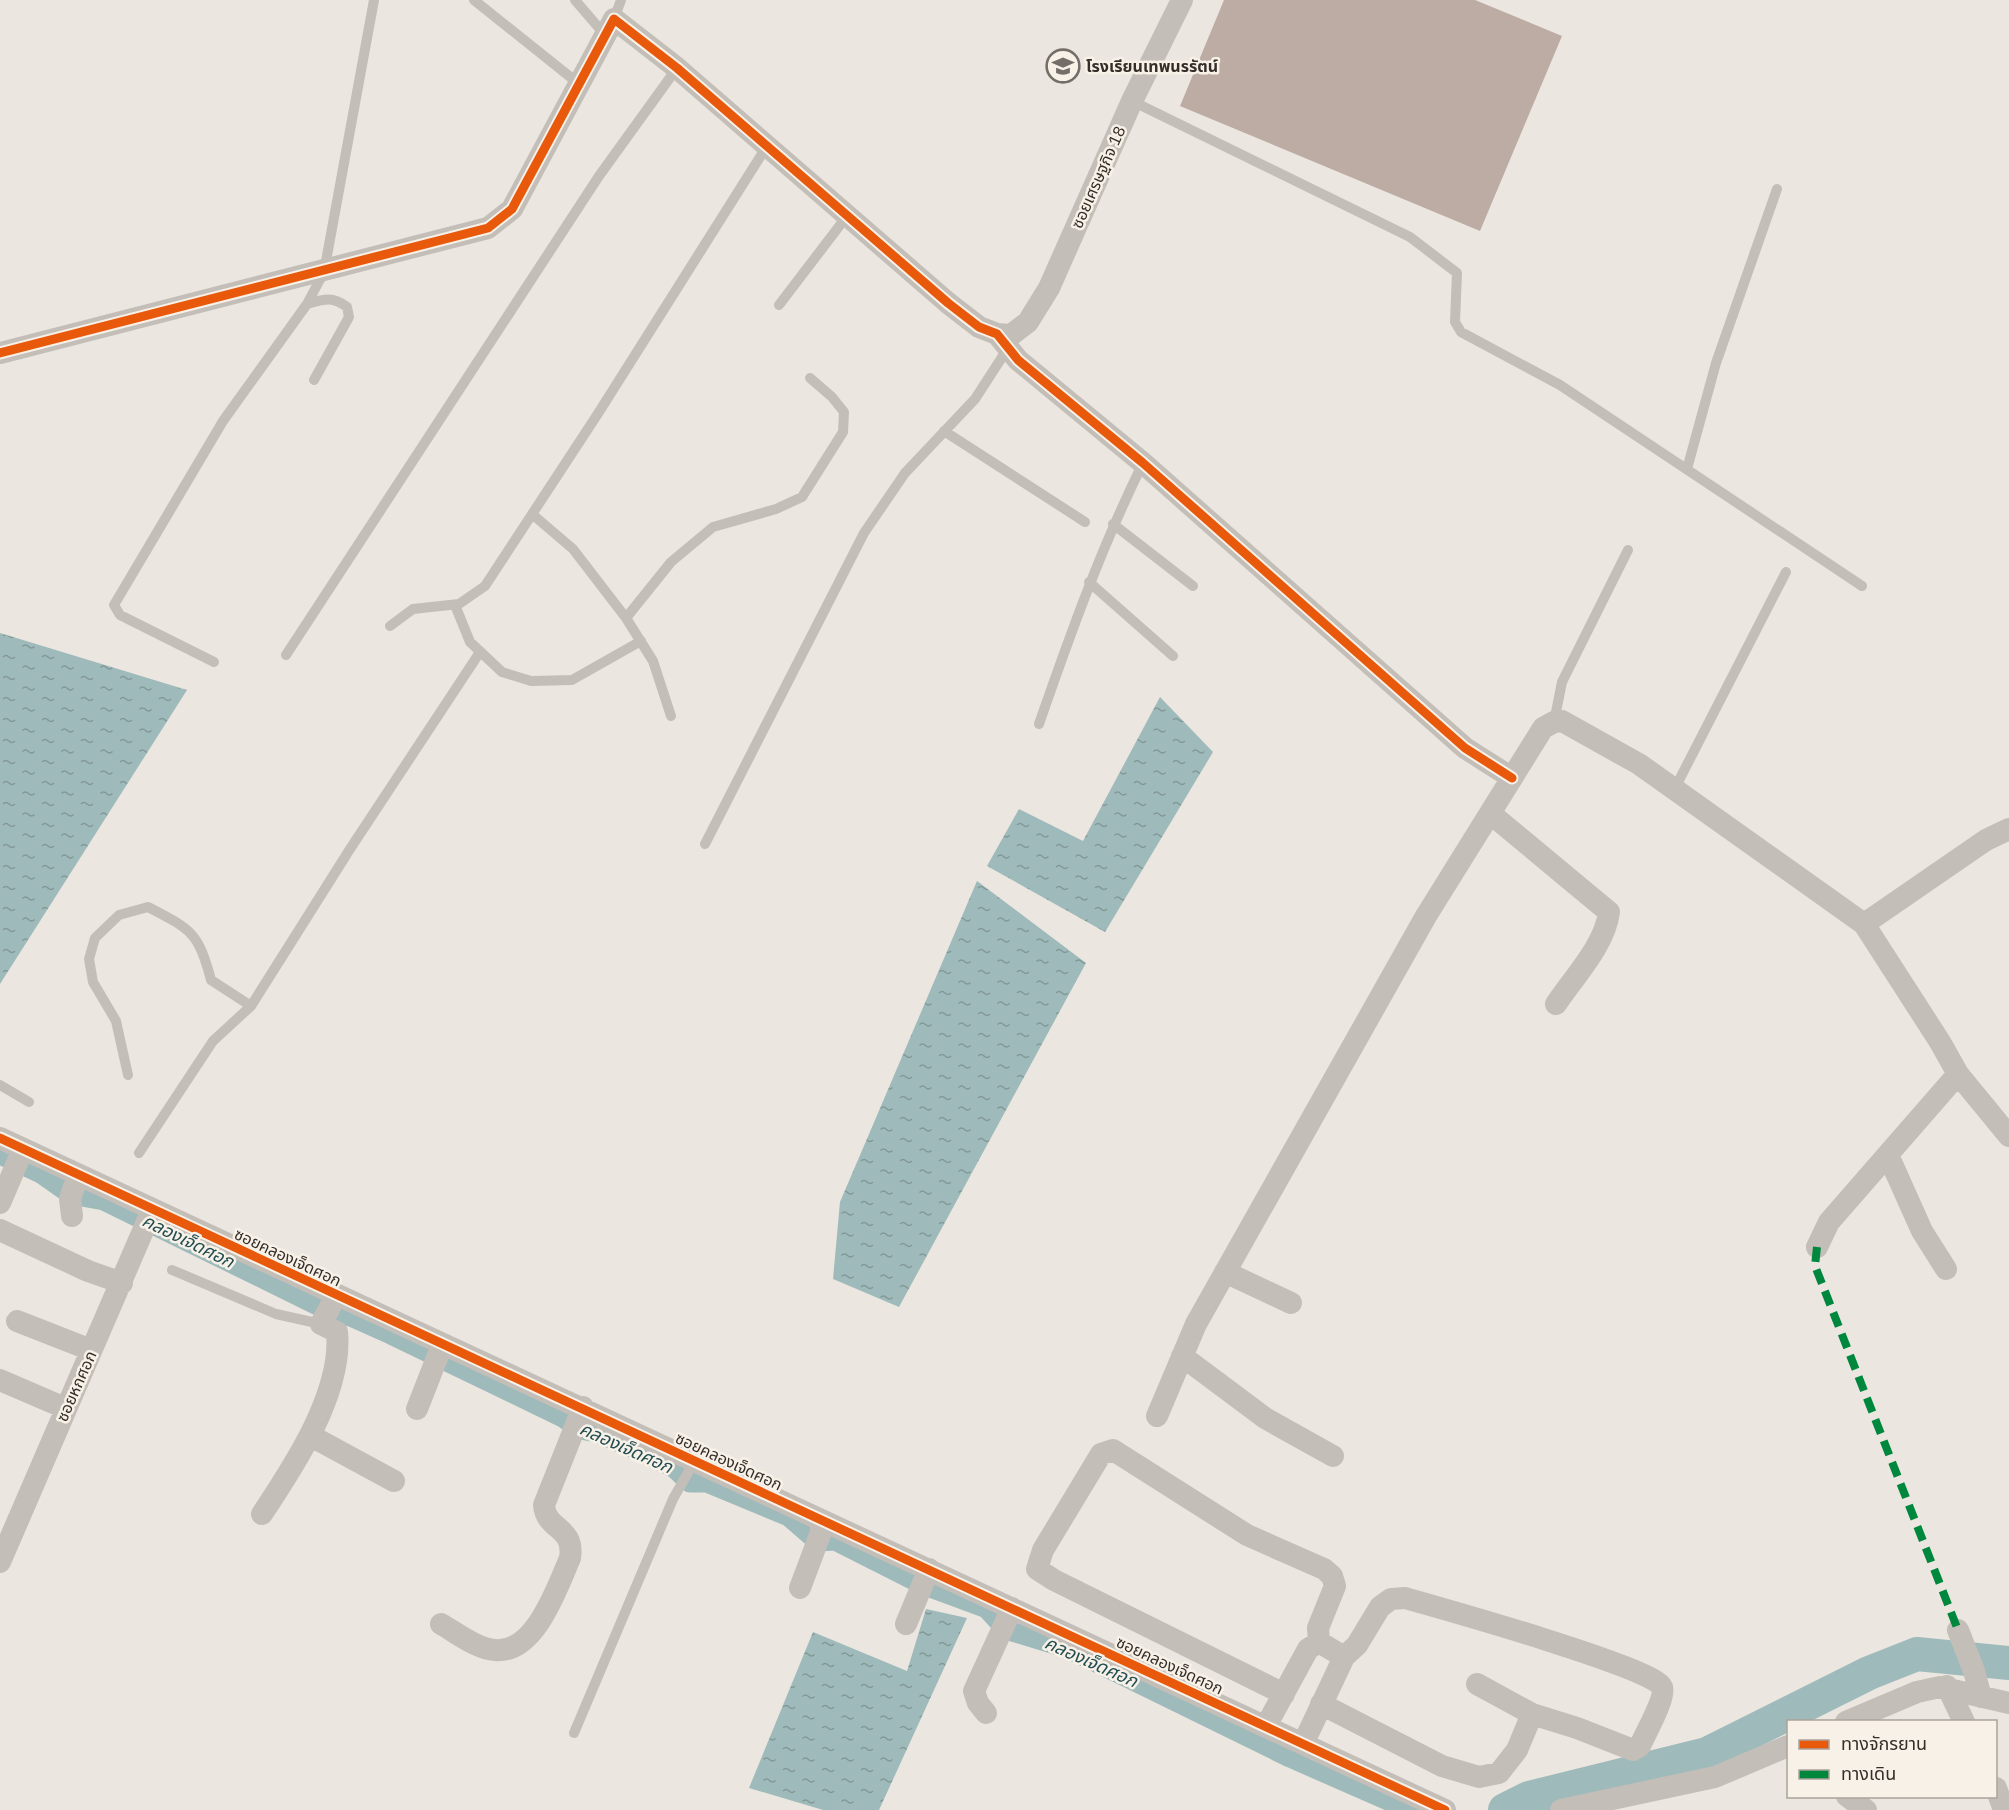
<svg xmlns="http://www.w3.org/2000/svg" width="2009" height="1810" viewBox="0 0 2009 1810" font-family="'IBM Plex Sans','Noto Sans Thai',sans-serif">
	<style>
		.water { fill: url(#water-ripples) }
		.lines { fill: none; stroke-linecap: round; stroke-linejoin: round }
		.canal { stroke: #9fbaba; stroke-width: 21 }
		.river { stroke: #9fbaba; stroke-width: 34 }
		.building { fill: #bdaca4 }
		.service { stroke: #c4beb9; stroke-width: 10 }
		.minor { stroke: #c4beb9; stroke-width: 22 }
		.quiet { stroke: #00873e; stroke-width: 8; stroke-dasharray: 15 8; stroke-linecap: butt }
		.cycleway-casing { stroke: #f8f1e8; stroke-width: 13 }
		.cycleway { stroke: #e8590c; stroke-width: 9 }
		.labels { text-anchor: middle; stroke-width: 5; stroke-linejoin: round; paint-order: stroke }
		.poi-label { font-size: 16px; font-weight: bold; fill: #342d28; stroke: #f8f1e8; text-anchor: start }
		.street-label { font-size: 16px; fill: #342d28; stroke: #f8f1e8 }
		.water-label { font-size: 18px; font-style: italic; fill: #224d52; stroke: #f8f1e8 }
	</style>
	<defs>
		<pattern id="water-ripples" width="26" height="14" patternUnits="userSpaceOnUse" patternTransform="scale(1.5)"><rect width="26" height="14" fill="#9fbaba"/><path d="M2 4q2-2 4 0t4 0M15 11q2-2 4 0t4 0" fill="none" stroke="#829897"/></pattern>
	</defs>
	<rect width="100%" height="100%" fill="#ebe6e0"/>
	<path class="water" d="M 0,633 L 187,690 L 0,984 Z
		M 1160,697 L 1213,752 L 1105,932 L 987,866 L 1019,809 L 1083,841 Z
		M 977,881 L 1086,963 L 899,1307 L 833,1279 L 840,1202 Z
		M 926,1609 L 967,1618 L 879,1810 L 823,1810 L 749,1788 L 813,1632 L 907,1671 Z"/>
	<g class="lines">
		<path class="canal" d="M 0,1154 L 41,1173 L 71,1194 L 104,1200 L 328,1310 L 353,1317 L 391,1334 L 563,1417 L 580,1429 L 597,1432 L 648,1454 L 675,1468 L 690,1482 L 707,1482 L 789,1516 L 818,1541 L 835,1540 L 922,1584 L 987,1608 L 1006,1629 L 1068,1648 L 1290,1757 L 1411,1810"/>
		<path class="river" d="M 1505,1810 L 1529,1798 L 1707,1754 L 1869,1673 L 1917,1654 L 2009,1663"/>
	</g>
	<path class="building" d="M 1224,0 L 1475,0 L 1562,36 L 1480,231 L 1180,106 Z"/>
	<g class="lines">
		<path class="service" d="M 474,0 L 579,84
			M 575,0 L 605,35
			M 614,19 L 621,0
			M 1132,101 L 1410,237 L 1457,273 L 1455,322 L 1461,332 L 1560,385 L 1862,586
			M 307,304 C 324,299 333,296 347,307 L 349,317 L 314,380
			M 779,305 L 847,216
			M 944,431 L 1085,522
			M 1687,469 L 1716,363 L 1777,189
			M 532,514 L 573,549 L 626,618 L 653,661 L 671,716
			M 1113,524 L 1193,586
			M 1089,582 L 1173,656
			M 455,605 L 470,642 L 502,672 L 531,681 L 572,680 L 641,641
			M 626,618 L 671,562 L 713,527 L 776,509 L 802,497 L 843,432 L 844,412 L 832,397 L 810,378
			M 390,626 L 413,609 L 459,604 L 485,586 L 599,412 L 767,146
			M 286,655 L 599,176 L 677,68
			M 214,662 L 120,615 L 114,605 L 223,421 L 307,304 L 324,272 L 374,0
			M 1554,722 L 1562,682 L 1628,550
			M 1039,724 C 1070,635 1101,548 1143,463
			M 1674,790 L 1786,572
			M 705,844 L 864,533 L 905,473 L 975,399 L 1008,348
			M 128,1075 L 116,1021 L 93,982 L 89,959 L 95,938 L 119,915 L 148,907 C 192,930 198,932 211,980 L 251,1006
			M 0,1085 L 29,1102
			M 139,1153 L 213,1041 L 251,1006 L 350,849 L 480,652
			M 172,1270 L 276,1314 L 321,1324
			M 574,1733 L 673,1499 L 694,1462"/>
		<path class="minor" d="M 997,334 L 1011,335 L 1028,322 L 1049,288 L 1132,101 L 1182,0
			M 0,353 L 488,228 L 512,209 L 614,19 L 677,68 L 948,303 L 979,327 L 997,334 L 1018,360 L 1143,463 L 1465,748 L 1512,778
			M 1491,814 L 1609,912 C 1605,945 1574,977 1556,1004
			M 1864,924 L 1986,840 L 2009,829
			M 0,1138 L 1445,1810
			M 1888,1155 L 1922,1231 L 1946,1269
			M 0,1203 L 23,1149
			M 72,1216 L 70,1199 L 78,1175
			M 0,1230 L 88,1271 L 122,1283
			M 1817,1247 L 1829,1222 L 1958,1074
			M 1225,1272 L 1291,1303
			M 17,1321 L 91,1350
			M 1182,1356 L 1265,1418 L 1333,1456
			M 0,1380 L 65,1408
			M 417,1409 L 442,1345
			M 1157,1416 L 1196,1324 L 1426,916 L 1543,728 L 1554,722 L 1562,721 L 1639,764 L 1864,924 L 1940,1042 L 1958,1074 L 2009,1136
			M 311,1436 L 394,1481
			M 262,1514 C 294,1466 343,1392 337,1332 L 321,1324 L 336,1296
			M 0,1562 L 152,1210
			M 800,1588 L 821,1532 L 821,1520
			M 441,1624 C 457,1633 477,1649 495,1650 C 535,1654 557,1588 570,1558 C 575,1526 546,1531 544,1505 L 583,1407
			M 906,1624 L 929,1569
			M 1958,1630 L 1974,1671 L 1981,1697
			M 1947,1686 L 1964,1722
			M 1284,1694 L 1054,1580 L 1037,1569 L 1043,1550 L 1101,1454 L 1113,1450 L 1247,1535 L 1324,1569 L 1332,1576 L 1335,1586 L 1318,1628 L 1319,1642 L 1344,1657
			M 1321,1704 L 1442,1766 L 1479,1777 L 1499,1773 L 1517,1750 L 1532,1714
			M 986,1713 L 978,1703 L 974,1691 L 1012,1608
			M 1846,1722 L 1917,1692 L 1940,1687 L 2009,1703
			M 1266,1726 L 1308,1649 L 1319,1642
			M 1303,1744 L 1344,1657 L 1357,1645 L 1380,1607 L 1391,1599 L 1405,1598 C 1437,1607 1655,1668 1662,1687 C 1666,1698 1645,1734 1640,1746 L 1633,1750 L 1577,1728 L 1532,1714 L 1477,1684
			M 1996,1788 L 2004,1810
			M 1847,1796 L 1866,1810
			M 1561,1810 L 1715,1777 L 1788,1746"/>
		<path class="quiet" d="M 1817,1247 L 1815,1266 L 1958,1630"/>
		<g class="cycleway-casing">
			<path id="cycleway" d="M 0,353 L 488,228 L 512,209 L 614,19 L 677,68 L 948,303 L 979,327 L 997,334 L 1018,360 L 1143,463 L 1465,748 L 1512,778
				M 0,1138 L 1445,1810"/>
		</g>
		<use href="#cycleway" class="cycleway"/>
	</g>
	<defs>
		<g id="school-ring" transform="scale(1.725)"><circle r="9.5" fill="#f8f1e8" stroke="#746e68" stroke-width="1.5"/><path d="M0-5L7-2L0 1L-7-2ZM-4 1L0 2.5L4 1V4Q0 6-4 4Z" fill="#746e68"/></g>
	</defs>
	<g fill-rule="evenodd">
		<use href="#school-ring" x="1063" y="66"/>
	</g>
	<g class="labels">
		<g class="poi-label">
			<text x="1086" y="72">โรงเรียนเทพนรรัตน์</text>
		</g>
		<g class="street-label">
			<text transform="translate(1098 177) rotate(-66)" y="6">ซอยเศรษฐกิจ 18</text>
			<text transform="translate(288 1257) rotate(25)" y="6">ซอยคลองเจ็ดศอก</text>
			<text transform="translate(76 1386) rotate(-66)" y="6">ซอยหกศอก</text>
			<text transform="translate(729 1461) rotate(25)" y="6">ซอยคลองเจ็ดศอก</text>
			<text transform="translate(1170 1665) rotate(25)" y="6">ซอยคลองเจ็ดศอก</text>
		</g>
		<g class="water-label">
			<text transform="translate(188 1241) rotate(26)" y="6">คลองเจ็ดศอก</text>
			<text transform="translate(626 1448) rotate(24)" y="6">คลองเจ็ดศอก</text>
			<text transform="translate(1091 1662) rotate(24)" y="6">คลองเจ็ดศอก</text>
		</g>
	</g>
	<rect x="1787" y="1720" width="210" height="78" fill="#f8f1e8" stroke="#aaa39b" stroke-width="1.5"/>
	<rect x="1799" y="1740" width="30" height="9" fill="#e8590c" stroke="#aaa39b" stroke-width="1.5"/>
	<text x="1841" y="1750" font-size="18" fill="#342d28">ทางจักรยาน</text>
	<rect x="1799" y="1770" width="30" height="9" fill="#00873e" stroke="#aaa39b" stroke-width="1.5"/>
	<text x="1841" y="1780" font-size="18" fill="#342d28">ทางเดิน</text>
</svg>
